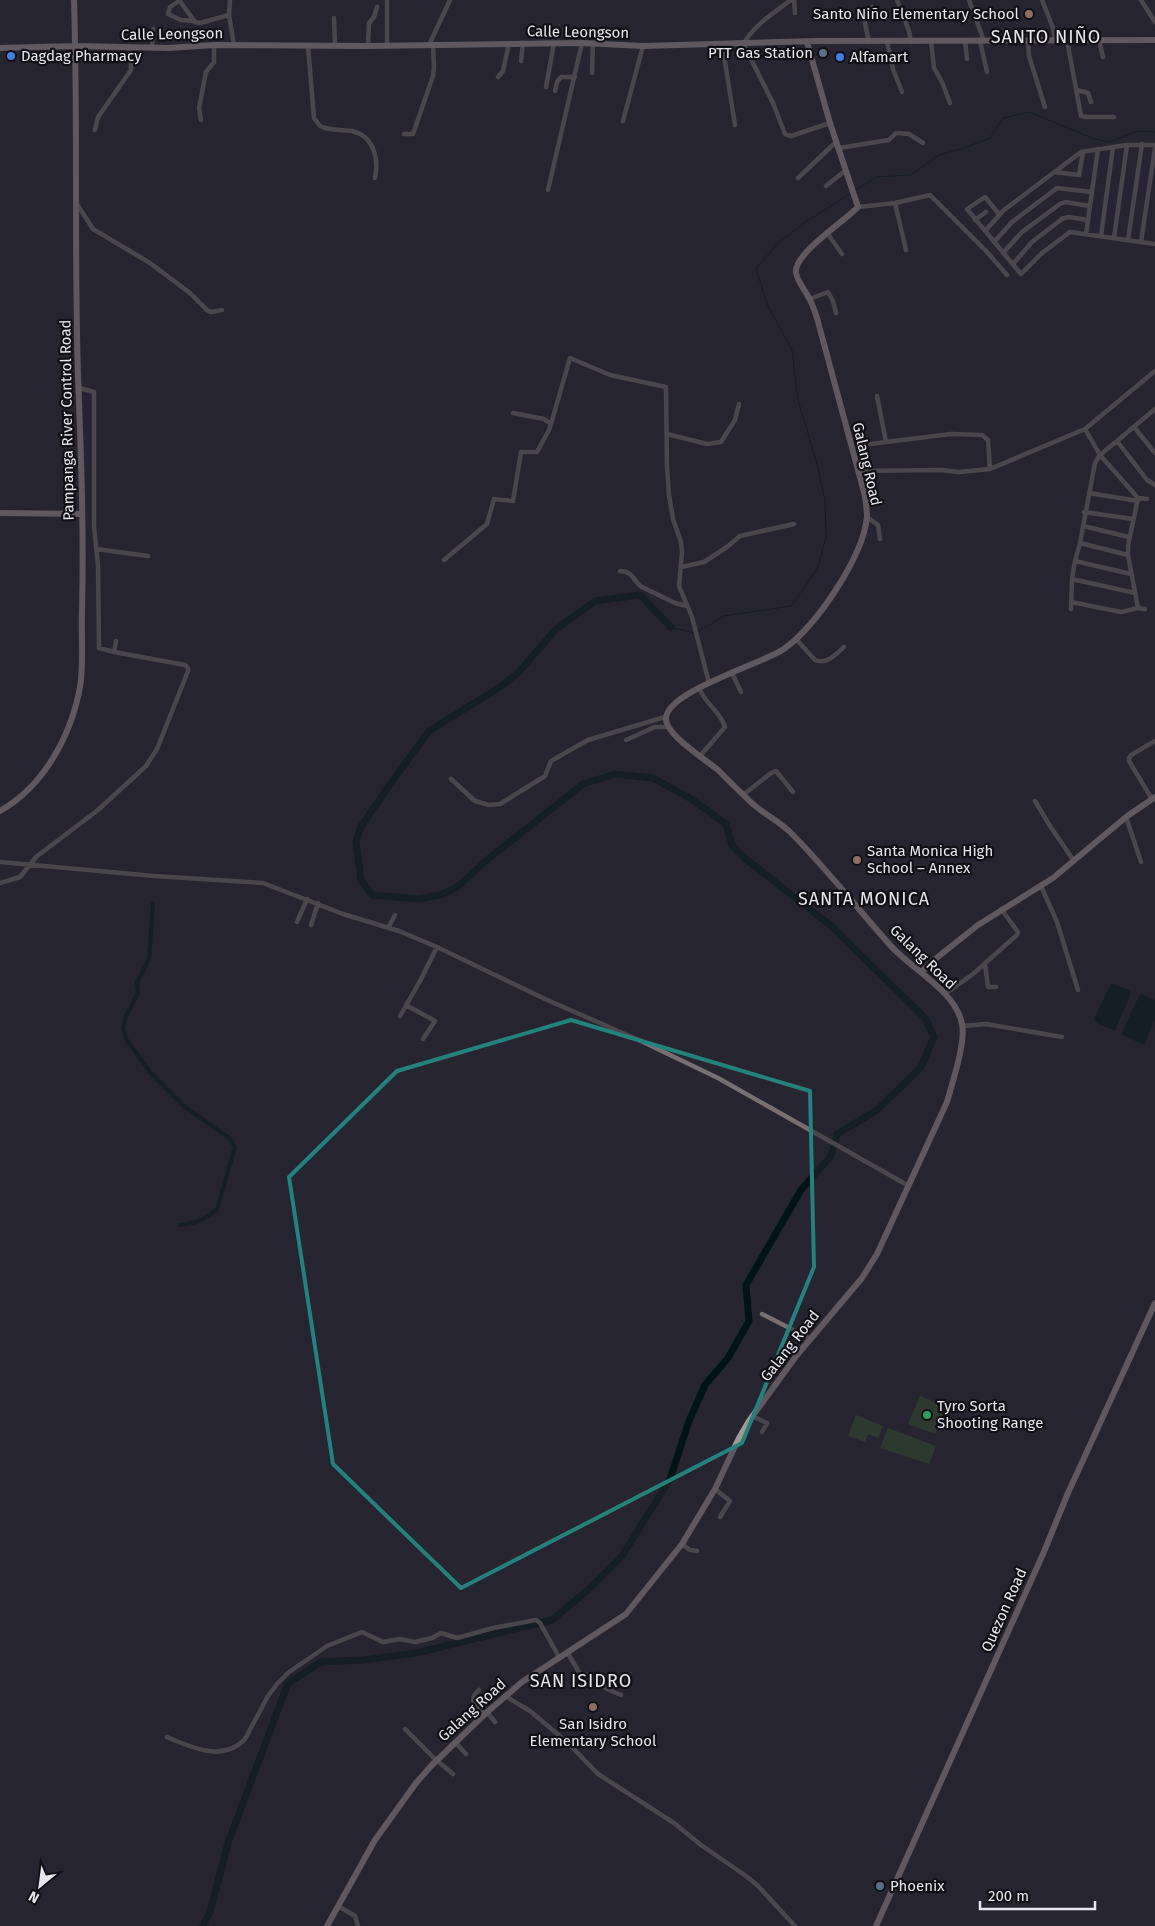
<svg xmlns="http://www.w3.org/2000/svg" width="1155" height="1926" viewBox="0 0 1155 1926" font-family="'Fira Sans',sans-serif">
	<style>
		.green { fill: #36502c }
		.water { fill: #001417 }
		.lines { fill: none; stroke-linecap: round; stroke-linejoin: round }
		.stream { stroke: #001417; stroke-width: 1 }
		.canal { stroke: #001417; stroke-width: 4 }
		.river { stroke: #001417; stroke-width: 7 }
		.street { stroke: #776f71; stroke-width: 4.5 }
		.secondary { stroke: #a5989a; stroke-width: 6 }
		.marked { fill: none; stroke: #25817b; stroke-width: 4; stroke-linejoin: round }
		.education-dot { fill: #8d6e63; stroke: #100f15; stroke-width: 2 }
		.service-dot { fill: #5c6f8a; stroke: #100f15; stroke-width: 2 }
		.shop-dot { fill: #3f7fe0; stroke: #100f15; stroke-width: 2 }
		.leisure-dot { fill: #2e9e5b; stroke: #100f15; stroke-width: 2 }
		.labels { text-anchor: middle; stroke-width: 4.5; stroke-linejoin: round; paint-order: stroke }
		.poi-label { font-size: 15px; fill: #e7e5ee; stroke: #100f15; text-anchor: start }
		.street-label { font-size: 15px; fill: #e7e5ee; stroke: #100f15 }
		.quarter-label { font-size: 18px; letter-spacing: 1px; fill: #e7e5ee; stroke: #100f15 }
	</style>
	<rect width="100%" height="100%" fill="#272531"/>
	<path class="green" d="M 920,1396 L 946,1407 L 935,1434 L 908,1424 Z
		M 856,1415 L 883,1426 L 878,1438 L 868,1434 L 865,1442 L 848,1436 Z
		M 888,1428 L 936,1446 L 929,1464 L 880,1448 Z"/>
	<path class="water" d="M 1111,983 L 1129,990 L 1131,993 L 1115,1031 L 1097,1023 L 1094,1019 Z
		M 1140,994 L 1155,1000 L 1155,1020 L 1144,1045 L 1121,1034 Z"/>
	<g class="lines">
		<path class="stream" d="M 856,190 L 876,177 L 911,175 L 939,155 L 961,149 L 990,138 L 1003,118 L 1030,112 L 1094,139 L 1110,142 L 1137,131 L 1155,132
			M 671,627 L 694,633
			M 698,632 L 724,616 L 791,606 L 817,569 L 826,538 L 825,500 L 816,460 L 798,400 L 792,350 L 768,306 L 756,269 L 776,245 L 804,223 L 850,194"/>
		<path class="canal" d="M 153,903 L 149,959 L 137,983 L 138,993 L 126,1016 L 123,1028 L 126,1039 L 150,1072 L 185,1107 L 229,1138 L 235,1147 L 217,1209 C 207,1219 194,1224 180,1225"/>
		<path class="river" d="M 671,627 L 640,595 L 595,601 L 555,630 L 519,672 L 500,687 L 429,731 L 388,787 L 360,828 L 356,842 L 361,880 L 372,895 L 419,899 L 440,895 L 456,888 L 488,859 L 583,784 L 615,774 L 653,778 L 693,800 L 726,824 L 732,845 L 747,860 L 829,924 L 925,1018 L 934,1037 L 921,1067 L 876,1111 L 837,1134 L 835,1143
			M 203,1926 L 210,1912 L 228,1843 L 288,1683 L 321,1662 L 363,1660 L 416,1653 L 552,1620 L 589,1589 L 622,1556 L 670,1479 L 689,1421 L 705,1385 L 728,1358 L 749,1321 L 746,1285 L 801,1190 L 830,1157 L 833,1149"/>
		<path class="street" d="M 179,0 L 195,22 L 200,23 L 229,15
			M 230,0 L 229,15 L 234,45
			M 387,0 L 387,46
			M 794,0 L 795,13
			M 897,0 L 909,31 L 911,42
			M 969,0 L 984,41
			M 1042,0 L 1053,28 L 1055,40
			M 1141,0 L 1155,22
			M 179,1 L 170,7 L 168,14 L 181,20 L 194,21
			M 334,18 L 335,46
			M 1028,40 L 1029,56 L 1045,107
			M 1067,40 L 1081,116 L 1086,117 L 1114,117
			M 1099,40 L 1103,57
			M 931,41 L 934,68 L 942,82 L 950,103
			M 965,41 L 967,59
			M 980,41 L 987,72
			M 869,42 L 863,14 L 872,7
			M 887,42 L 893,69 L 902,92
			M 722,43 L 735,125
			M 743,43 L 773,103 L 785,134 L 791,136 L 830,123
			M 744,43 C 754,25 775,12 791,0
			M 429,45 L 450,0
			M 308,46 L 314,118 L 320,126 L 325,128 C 333,130 343,130 352,131 C 374,136 379,159 375,178
			M 368,46 L 369,23 L 374,17 L 377,7
			M 152,47 L 153,29
			M 521,61 L 523,43
			M 592,73 L 593,43
			M 498,77 L 503,71 L 509,43
			M 546,87 L 554,43
			M 1077,90 L 1088,93 L 1091,102
			M 555,91 L 557,82 L 561,77 L 575,77
			M 201,120 L 199,108 L 206,72 L 214,62 L 214,45
			M 623,121 L 643,46
			M 95,130 L 98,117 L 131,70 L 131,48
			M 404,134 L 413,134 L 433,76 L 434,68 L 433,45
			M 839,148 L 889,140 L 896,133 L 898,133 L 909,134 L 923,143
			M 1054,172 L 1079,175 L 1083,152
			M 798,178 L 836,142
			M 826,186 L 846,170
			M 548,190 L 582,43
			M 895,203 L 906,250
			M 77,204 L 93,229 L 150,263 L 190,293 L 207,310 L 211,312 L 222,310
			M 858,207 L 895,203 L 930,195 L 987,252 L 1007,275
			M 999,214 L 985,197 L 967,209 L 1021,274 L 1042,253 L 1070,232 L 1155,244
			M 975,220 L 986,212
			M 985,231 L 1004,210 L 1081,152 L 1127,145 L 1155,145
			M 827,233 L 842,254
			M 1086,234 L 1098,149
			M 1101,236 L 1113,147
			M 1114,238 L 1127,145
			M 1128,240 L 1142,144
			M 994,242 L 1012,222 L 1057,188 L 1092,192
			M 1141,242 L 1155,148
			M 1003,253 L 1022,232 L 1060,204 L 1065,202 L 1090,206
			M 1013,264 L 1032,242 L 1062,219 L 1068,217 L 1088,220
			M 810,299 L 828,292 L 833,301 L 836,313
			M 877,396 L 886,442
			M 1155,409 L 1117,441 L 1147,480 L 1155,485
			M 513,413 L 544,419 L 551,424 L 570,358 L 610,375 L 666,387 L 667,468 L 669,495 L 673,519 L 681,542 L 682,552 L 679,586 L 692,617 L 709,683
			M 1134,427 L 1155,453
			M 1085,429 L 1100,455 L 1138,498 L 1128,546 L 1128,555 L 1138,608
			M 667,434 L 707,444 L 721,442 L 735,420 L 739,404
			M 870,444 L 951,434 L 982,435 L 988,440 L 990,469
			M 859,471 L 941,470 L 959,472 L 990,469 L 1085,429 L 1155,371
			M 1089,493 L 1138,501
			M 1138,498 L 1147,499
			M 1084,512 L 1133,519
			M 867,517 L 878,525 L 880,539
			M 1083,526 L 1129,537
			M 1080,543 L 1128,555
			M 96,549 L 148,556
			M 444,560 L 487,524 L 494,499 L 513,501 L 521,452 L 537,452 L 549,430 L 551,424
			M 1075,561 L 1131,574
			M 682,567 L 704,562 L 727,547 L 740,536 L 794,524
			M 620,571 C 633,571 634,582 642,587 L 675,603 L 687,606
			M 1072,579 L 1135,593
			M 1071,602 L 1121,612 L 1138,608 L 1145,609
			M 1071,609 L 1072,579 L 1075,561 L 1080,543 L 1095,463 L 1100,455 L 1117,441
			M 796,639 L 815,660 C 827,665 836,654 844,647
			M 114,652 L 116,641
			M 732,673 L 741,692
			M 699,688 C 706,705 720,711 725,727 L 700,756
			M 626,740 L 655,727 L 668,727
			M 451,779 L 475,801 L 489,805 L 500,804 L 545,776 L 551,761 L 588,740 L 665,717
			M 743,795 L 771,773 L 776,771 L 793,792
			M 1152,799 L 1129,761 L 1129,758 L 1131,755 L 1155,741
			M 1035,801 L 1050,826 L 1074,861
			M 1126,817 L 1141,862
			M 0,862 L 154,876 L 263,883 L 343,914 L 399,931 L 437,947 L 545,999 L 641,1041 L 718,1078 L 909,1186
			M 0,883 L 20,877 L 36,857 L 98,810 L 146,766 L 157,749 L 188,671 L 188,668 L 185,665 L 114,652 L 99,648 L 98,565 L 94,526 L 94,392 L 79,388
			M 1041,886 L 1057,922 L 1078,990
			M 297,922 L 307,899
			M 311,925 L 318,903
			M 388,928 L 395,915
			M 985,964 L 988,987 L 996,987
			M 945,994 L 973,974 L 1017,935 L 1018,932 L 1001,909
			M 406,1005 L 435,1021 L 423,1039
			M 400,1016 L 420,981 L 437,947
			M 963,1026 L 986,1024 L 1062,1037
			M 762,1314 L 811,1339
			M 752,1416 L 767,1423 L 762,1432
			M 715,1489 L 730,1501 L 720,1517
			M 682,1544 L 690,1550 L 697,1551
			M 567,1652 L 579,1672 L 588,1682
			M 580,1674 L 591,1675 L 607,1689 L 621,1695
			M 479,1690 C 467,1700 476,1706 485,1714
			M 505,1696 L 530,1711 L 567,1742 L 598,1774 L 674,1823 L 701,1845 L 746,1876 L 757,1885 L 795,1926
			M 487,1712 L 495,1722
			M 405,1729 L 436,1760 L 453,1774
			M 167,1737 C 192,1748 224,1762 245,1739 L 268,1696 L 277,1684 L 289,1672 L 327,1646 L 362,1632 L 383,1642 L 400,1639 L 415,1642 L 432,1638 L 441,1633 L 457,1638 L 493,1628 L 536,1620 L 540,1623 L 559,1657
			M 455,1742 L 466,1754
			M 338,1906 L 355,1916 L 358,1926"/>
		<path class="secondary" d="M 0,48 L 76,46 L 168,48 L 214,45 L 368,46 L 582,43 L 643,46 L 817,41 L 1155,40
			M 0,513 L 81,514
			M 0,811 C 44,786 71,736 80,687 C 84,664 81,635 82,611 C 84,533 81,454 78,375 C 74,250 78,125 74,0
			M 921,972 L 939,956 L 978,925 L 1053,878 L 1126,817 L 1155,797
			M 327,1926 L 375,1840 L 416,1783 L 431,1766 L 485,1714 L 522,1682 L 626,1614 L 682,1544 L 715,1489 L 739,1438 L 749,1421 L 797,1355 L 862,1278 L 877,1254 L 947,1102 C 952,1084 966,1042 962,1024 C 956,991 911,969 890,945 C 857,908 826,868 791,833 C 780,822 766,815 754,805 C 742,794 730,782 718,770 C 706,760 666,735 666,719 C 665,692 762,664 784,649 C 817,625 863,557 867,517 C 867,510 866,503 865,496 L 817,318 C 815,312 813,306 810,300 C 806,291 798,283 796,273 C 793,254 845,221 858,207 L 830,123 L 807,42
			M 876,1926 L 1043,1554 L 1068,1493 L 1155,1303"/>
	</g>
	<path d="M0 0H1155V1926H0ZM 571,1020 L 810,1091 L 814,1267 L 742,1443 L 461,1588 L 333,1464 L 289,1177 L 397,1071 Z" fill="#272531" fill-opacity=".55" fill-rule="evenodd"/>
	<path class="marked" d="M 571,1020 L 810,1091 L 814,1267 L 742,1443 L 461,1588 L 333,1464 L 289,1177 L 397,1071 Z"/>
	<g class="education-dot">
		<circle cx="1029" cy="14" r="5"/>
		<circle cx="857" cy="860" r="5"/>
		<circle cx="593" cy="1707" r="5"/>
	</g>
	<g class="service-dot">
		<circle cx="823" cy="53" r="5"/>
		<circle cx="880" cy="1886" r="5"/>
	</g>
	<g class="shop-dot">
		<circle cx="11" cy="56" r="5"/>
		<circle cx="840" cy="57" r="5"/>
	</g>
	<circle class="leisure-dot" cx="927" cy="1415" r="5"/>
	<g class="labels">
		<g class="poi-label">
			<text x="1019" y="19" text-anchor="end">Santo Niño Elementary School</text>
			<text x="813" y="58" text-anchor="end">PTT Gas Station</text>
			<text x="21" y="61">Dagdag Pharmacy</text>
			<text x="850" y="62">Alfamart</text>
			<text x="867" y="856">Santa Monica High<tspan x="867" dy="17">School – Annex</tspan></text>
			<text x="937" y="1411">Tyro Sorta<tspan x="937" dy="17">Shooting Range</tspan></text>
			<text x="593" y="1729" text-anchor="middle">San Isidro<tspan x="593" dy="17">Elementary School</tspan></text>
			<text x="890" y="1891">Phoenix</text>
		</g>
		<g class="street-label">
			<text transform="translate(578 32) rotate(1)" y="5">Calle Leongson</text>
			<text transform="translate(172 34) rotate(-1)" y="5">Calle Leongson</text>
			<text transform="translate(67 420) rotate(-91)" y="5">Pampanga River Control Road</text>
			<text transform="translate(867 464) rotate(77)" y="5">Galang Road</text>
			<text transform="translate(923 957) rotate(44)" y="5">Galang Road</text>
			<text transform="translate(790 1346) rotate(-52)" y="5">Galang Road</text>
			<text transform="translate(1004 1610) rotate(-66)" y="5">Quezon Road</text>
			<text transform="translate(472 1710) rotate(-42)" y="5">Galang Road</text>
		</g>
		<g class="quarter-label">
			<text x="1046" y="43">SANTO NIÑO</text>
			<text x="864" y="905">SANTA MONICA</text>
			<text x="581" y="1687">SAN ISIDRO</text>
		</g>
	</g>
	<g transform="translate(40 1886) rotate(209)" stroke="#100f15" stroke-width="4" paint-order="stroke">
	<path d="M0-4L9 19L0 12L-9 19Z" fill="#e7e5ee"/>
	<text y="-8" font-size="14" font-weight="bold" text-anchor="middle" fill="#e7e5ee">N</text>
	</g>
	<path d="M980 1901v8h115v-8" fill="none" stroke="#e7e5ee" stroke-width="2.5"/>
	<text x="988" y="1901" font-size="15" fill="#e7e5ee" stroke="#100f15" stroke-width="4" paint-order="stroke">200 m</text>
</svg>
